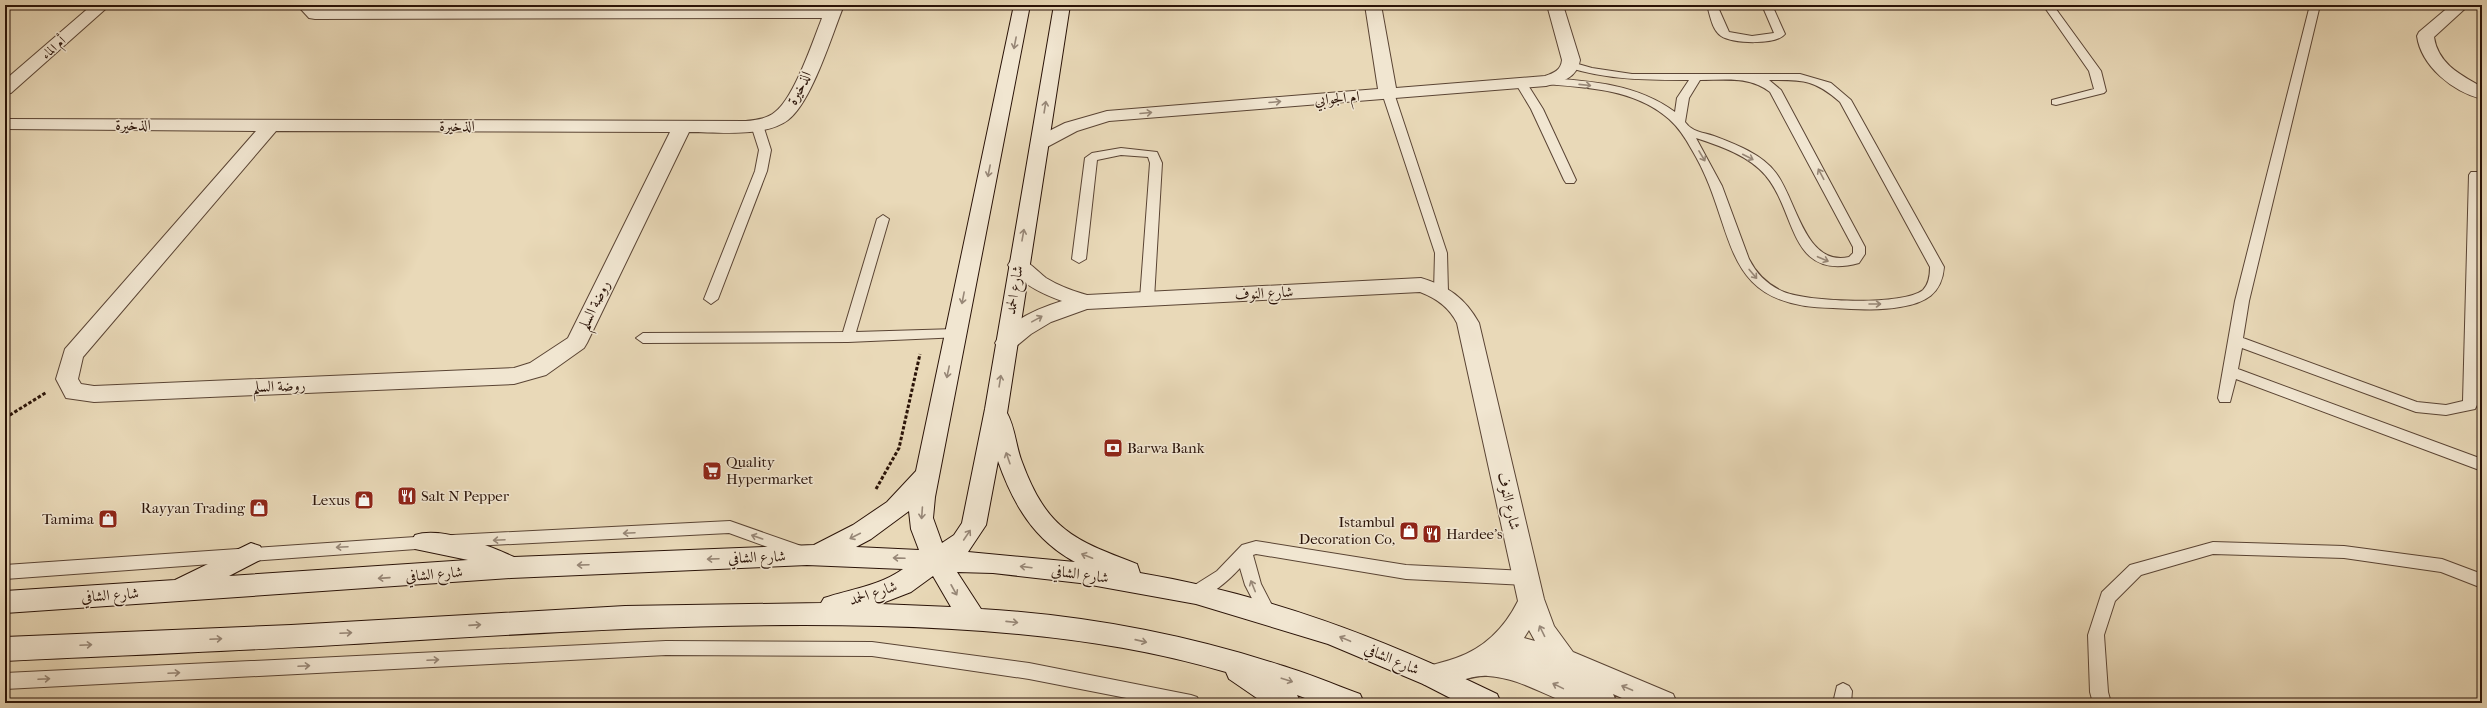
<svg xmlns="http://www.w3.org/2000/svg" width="2487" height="708" viewBox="0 0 2487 708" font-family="'IM FELL French Canon',Amiri,serif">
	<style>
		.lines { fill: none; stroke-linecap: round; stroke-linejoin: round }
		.lane-casing { stroke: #5a4434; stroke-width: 2 }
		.street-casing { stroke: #5a4434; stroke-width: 2 }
		.secondary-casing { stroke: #2a1308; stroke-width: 2 }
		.path { stroke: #2a1308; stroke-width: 3; stroke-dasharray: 3.5 2; stroke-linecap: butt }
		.lane { fill: #f1e6d1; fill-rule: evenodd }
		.street { fill: #f1e6d1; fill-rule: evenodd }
		.secondary { fill: #f1e6d1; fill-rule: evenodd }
		.oneway { stroke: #978777 }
		.labels { text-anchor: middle; stroke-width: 3; stroke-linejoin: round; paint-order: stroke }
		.far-street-label { font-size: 13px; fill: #2a1308; stroke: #f1e6d1 }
		.street-label { font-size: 15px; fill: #2a1308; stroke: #f1e6d1 }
		.poi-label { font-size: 15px; fill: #2a1308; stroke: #f1e6d1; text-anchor: start }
	</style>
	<rect width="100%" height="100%" fill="#e9d9b8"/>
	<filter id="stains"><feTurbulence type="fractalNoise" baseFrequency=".005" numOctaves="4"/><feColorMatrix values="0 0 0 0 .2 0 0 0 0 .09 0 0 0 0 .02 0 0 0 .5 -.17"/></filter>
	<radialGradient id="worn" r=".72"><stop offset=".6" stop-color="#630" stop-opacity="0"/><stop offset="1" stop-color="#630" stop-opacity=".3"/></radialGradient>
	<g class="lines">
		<g class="lane-casing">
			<path id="lane" d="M 1707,5 L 1717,5 L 1729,32 L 1752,36 L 1774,33 L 1762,5 L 1772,5 L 1785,34 C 1777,45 1733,44 1721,36 C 1712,30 1710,15 1707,5 Z
				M 2043,5 L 2053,5 L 2101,71 L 2106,91 L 2104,93 L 2056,105 L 2052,104 L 2052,100 L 2094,89 L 2089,71 Z
				M 2310,5 L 2320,5 L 2249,301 L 2243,338 L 2417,402 L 2446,405 L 2463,401 L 2469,175 L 2471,172 L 2479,172 L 2481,175 L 2477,405 L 2475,409 L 2446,415 L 2416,412 L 2242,348 L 2238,369 L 2482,459 L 2482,471 L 2236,379 L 2230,402 L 2220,402 L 2218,398 L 2235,301 Z
				M 1571,62 L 1592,68 L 1632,74 L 1800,74 L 1831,83 L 1851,100 L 1944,267 C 1942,294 1925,303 1900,307 C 1878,311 1855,309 1833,308 C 1715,307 1739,228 1692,150 C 1686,139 1679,128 1669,119 C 1635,89 1589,88 1546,84 L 1540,81 L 1546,78 C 1592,81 1637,84 1675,112 L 1677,98 L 1689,80 C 1647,80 1607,80 1567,67 L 1565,65 ZM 1700,80 C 1726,80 1749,76 1770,92 L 1853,247 L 1853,253 L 1849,257 C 1805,267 1797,201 1776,173 C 1762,154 1735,144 1714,136 C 1702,132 1692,132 1685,122 L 1689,98 ZM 1769,80 C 1803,80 1814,79 1840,102 L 1930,267 C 1930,275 1929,284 1923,290 C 1903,306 1808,302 1784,292 C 1768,285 1757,275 1749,259 L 1722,186 L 1696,138 C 1720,146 1750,156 1766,176 C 1797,213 1789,282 1859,263 L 1865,254 L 1865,247 L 1781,90 Z
				M 1522,81 L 1526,82 L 1543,109 L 1576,180 L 1574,183 L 1566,183 L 1564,180 L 1531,109 L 1516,84 Z
				M 1388,90 L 1394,93 L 1447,253 L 1448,292 L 1441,297 L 1434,292 L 1435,253 L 1382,93 Z
				M 757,122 L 763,125 L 771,150 L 767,171 L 718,299 L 711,304 L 704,299 L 755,171 L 759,150 L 751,125 Z
				M 1121,148 L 1157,152 L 1162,163 L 1154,299 L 1147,304 L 1140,299 L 1150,163 L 1148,157 L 1121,155 L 1097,160 L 1086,259 L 1079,263 L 1072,259 L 1085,158 L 1092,153 Z
				M 883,215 L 889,219 L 856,332 L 956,329 L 961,331 L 963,334 L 961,337 L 848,342 L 643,343 L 636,338 L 643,333 L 843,332 L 877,219 Z
				M 730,521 L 807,548 L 809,553 L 807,558 L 801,559 L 729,533 L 453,547 L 447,546 L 445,541 L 447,536 L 453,535 Z
				M 430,536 L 436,537 L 438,542 L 436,547 L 430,548 L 5,579 L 5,565 Z
				M 1256,541 L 1406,565 L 1527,571 L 1533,573 L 1535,578 L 1533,583 L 1527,585 L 1406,579 L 1256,554 L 1253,555 L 1261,584 L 1277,615 L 1275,620 L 1269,622 L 1263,620 L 1245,585 L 1240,568 C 1230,579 1205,603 1190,598 L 1188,593 L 1190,588 L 1217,571 L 1242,545 Z
				M 2213,542 L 2344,546 L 2442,559 L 2482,574 L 2482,588 L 2441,572 L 2344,558 L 2213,554 L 2141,575 L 2115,601 L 2104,635 L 2108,692 L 2111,703 L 2093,703 L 2090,692 L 2088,635 L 2102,592 L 2130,565 Z
				M 666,641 L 872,642 L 1029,663 L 1191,695 L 1197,697 L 1200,703 L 1152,703 L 1029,679 L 872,656 L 666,655 L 5,689 L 5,673 Z
				M 1843,683 L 1849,686 L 1852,691 L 1851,703 L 1833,703 L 1837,686 Z"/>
		</g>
		<g class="street-casing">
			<path id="street" d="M 92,5 L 110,5 L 11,93 L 5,94 L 5,80 Z
				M 297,5 L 315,5 L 319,9 L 827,8 L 828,5 L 844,5 C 832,34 812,102 788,120 C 764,138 717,132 689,132 L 587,343 L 584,348 L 546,375 L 514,384 L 94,402 L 66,398 L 56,379 L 65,349 L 256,131 L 5,129 L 5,119 L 746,121 C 755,120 767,119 775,112 C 794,98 813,41 822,18 L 315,19 L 309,18 ZM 276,131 L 670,132 L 568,338 L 530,363 L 514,368 L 94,386 L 81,384 L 78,379 L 83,357 Z
				M 1365,5 L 1381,5 L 1396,88 L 1545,76 C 1554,73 1561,70 1562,60 L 1547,5 L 1563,5 L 1580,60 C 1577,78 1562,82 1546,86 L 1109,121 L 1077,131 L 1047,147 L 1033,147 L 1031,143 L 1033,139 L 1065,123 L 1107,111 L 1378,89 Z
				M 2451,5 L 2469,5 L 2434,37 C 2438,64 2461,75 2482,87 L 2482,99 C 2453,92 2421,66 2417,36 L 2419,32 Z
				M 1018,258 C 1029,261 1037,271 1046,278 C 1059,286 1073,291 1087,295 L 1421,278 C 1448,286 1465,298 1479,323 L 1544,599 L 1554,626 L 1573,652 L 1673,694 L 1677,703 L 1633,703 L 1613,694 L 1617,703 C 1604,703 1576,707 1565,702 C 1539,692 1517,678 1488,676 C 1466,674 1445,692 1423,684 L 1419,676 L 1423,668 C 1434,664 1445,662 1456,658 C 1485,648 1505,627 1518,601 L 1457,323 C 1449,307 1436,298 1420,292 L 1087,309 L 1051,322 L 1031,334 L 1014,348 L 1006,351 L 998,348 L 995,343 C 1008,321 1039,308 1062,301 C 1042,294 1020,284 1008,265 L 1011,260 ZM 1529,630 L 1535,641 L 1524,638 Z"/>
		</g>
		<g class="secondary-casing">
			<path id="secondary" d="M 1014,5 L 1030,5 L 935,497 L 933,518 L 942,543 L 954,535 L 962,523 L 985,409 L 1054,5 L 1070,5 L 1007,413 C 1015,427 1016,447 1022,462 C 1047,530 1074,540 1137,564 L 1140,573 C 1266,594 1383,638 1497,694 L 1501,703 L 1460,703 L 1423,684 L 1328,644 L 1196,604 L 1080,583 L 993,573 L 957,572 L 981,609 C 1082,615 1184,634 1280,665 C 1307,673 1333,684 1360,694 L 1364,703 L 1318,703 L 1297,695 L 1301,703 L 1264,703 L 1229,679 L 1226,672 C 1114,639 995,629 879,626 C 715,622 550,632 387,642 C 259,650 132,655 5,661 L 5,637 L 291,625 L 625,606 L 821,603 L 824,598 C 851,589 879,586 903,569 L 807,565 L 511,578 L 5,613 L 5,591 L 175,580 L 251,543 L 260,546 L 264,553 L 260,560 L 229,576 L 468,560 L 415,549 L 411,542 L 415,535 C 441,526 490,546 514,557 L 814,545 L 853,525 L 887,502 L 916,471 ZM 998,461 C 1013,504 1034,540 1075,562 L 968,552 L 986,525 ZM 909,511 L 911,529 L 919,550 L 856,547 L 871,539 ZM 933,576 L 951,607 L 880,604 L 911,592 Z"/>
		</g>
		<path class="path" d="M 5,418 L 47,392
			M 876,489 L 899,448 L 920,354"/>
		<use href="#lane" class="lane"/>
		<use href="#street" class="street"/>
		<use href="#secondary" class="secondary"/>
	</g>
	<defs><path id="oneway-shaft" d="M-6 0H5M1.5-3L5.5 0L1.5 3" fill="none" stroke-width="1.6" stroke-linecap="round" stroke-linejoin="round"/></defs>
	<g class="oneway">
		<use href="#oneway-shaft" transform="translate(1015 43) rotate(101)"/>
		<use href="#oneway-shaft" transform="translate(1585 85) rotate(6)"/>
		<use href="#oneway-shaft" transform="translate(1275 102) rotate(-5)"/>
		<use href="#oneway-shaft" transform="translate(1045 107) rotate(-81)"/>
		<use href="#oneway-shaft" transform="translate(1146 113) rotate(-5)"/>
		<use href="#oneway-shaft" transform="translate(1702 156) rotate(59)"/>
		<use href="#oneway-shaft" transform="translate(1748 157) rotate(27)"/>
		<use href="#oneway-shaft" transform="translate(989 171) rotate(101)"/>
		<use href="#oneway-shaft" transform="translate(1821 174) rotate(-118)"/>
		<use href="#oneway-shaft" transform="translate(1023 235) rotate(-80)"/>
		<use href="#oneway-shaft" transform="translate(1823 259) rotate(23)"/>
		<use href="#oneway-shaft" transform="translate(1753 274) rotate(50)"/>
		<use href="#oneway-shaft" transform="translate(963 298) rotate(101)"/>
		<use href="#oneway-shaft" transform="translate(1875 304)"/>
		<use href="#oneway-shaft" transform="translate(1037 319) rotate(-29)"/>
		<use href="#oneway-shaft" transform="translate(948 372) rotate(102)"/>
		<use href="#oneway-shaft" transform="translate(1000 381) rotate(-81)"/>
		<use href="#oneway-shaft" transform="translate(1008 458) rotate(-109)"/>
		<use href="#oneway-shaft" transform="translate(922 513) rotate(94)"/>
		<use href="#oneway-shaft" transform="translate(629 533) rotate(177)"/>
		<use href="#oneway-shaft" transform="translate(967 535) rotate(-56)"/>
		<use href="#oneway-shaft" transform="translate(855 536) rotate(153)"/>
		<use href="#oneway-shaft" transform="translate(757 537) rotate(-161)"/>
		<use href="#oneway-shaft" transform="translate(499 540) rotate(177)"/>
		<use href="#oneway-shaft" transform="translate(342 547) rotate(177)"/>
		<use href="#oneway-shaft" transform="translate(1087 556) rotate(-159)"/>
		<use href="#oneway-shaft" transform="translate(899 558) rotate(-178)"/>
		<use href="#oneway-shaft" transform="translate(713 559) rotate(178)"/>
		<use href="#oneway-shaft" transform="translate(583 565) rotate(178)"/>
		<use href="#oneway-shaft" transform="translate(1026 567) rotate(-173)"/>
		<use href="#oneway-shaft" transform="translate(384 578) rotate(176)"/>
		<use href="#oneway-shaft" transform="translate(1253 586) rotate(-112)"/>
		<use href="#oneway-shaft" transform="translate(954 590) rotate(61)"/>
		<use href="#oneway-shaft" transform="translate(1012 622) rotate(6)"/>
		<use href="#oneway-shaft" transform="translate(475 625) rotate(-4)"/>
		<use href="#oneway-shaft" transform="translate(1542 631) rotate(-116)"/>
		<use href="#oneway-shaft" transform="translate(346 633) rotate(-3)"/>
		<use href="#oneway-shaft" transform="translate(216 639) rotate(-3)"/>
		<use href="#oneway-shaft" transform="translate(1345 639) rotate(-157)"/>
		<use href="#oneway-shaft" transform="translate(1141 641) rotate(13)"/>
		<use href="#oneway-shaft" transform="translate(86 645) rotate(-3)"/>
		<use href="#oneway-shaft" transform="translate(433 660) rotate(-3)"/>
		<use href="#oneway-shaft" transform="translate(304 666) rotate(-3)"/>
		<use href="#oneway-shaft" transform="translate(174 673) rotate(-3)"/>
		<use href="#oneway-shaft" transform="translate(44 679) rotate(-3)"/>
		<use href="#oneway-shaft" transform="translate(1287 680) rotate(18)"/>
		<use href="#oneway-shaft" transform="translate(1558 686) rotate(-154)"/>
		<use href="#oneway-shaft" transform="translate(1627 688) rotate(-157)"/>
	</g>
	<defs>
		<g id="bank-square" transform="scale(1)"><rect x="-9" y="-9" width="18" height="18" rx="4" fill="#8f2418" stroke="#f1e6d1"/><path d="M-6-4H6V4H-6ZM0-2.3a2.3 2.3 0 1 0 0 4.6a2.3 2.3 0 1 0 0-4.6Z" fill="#fff"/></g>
		<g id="supermarket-square" transform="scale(1)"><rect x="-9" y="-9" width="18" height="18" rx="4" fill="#8f2418" stroke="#f1e6d1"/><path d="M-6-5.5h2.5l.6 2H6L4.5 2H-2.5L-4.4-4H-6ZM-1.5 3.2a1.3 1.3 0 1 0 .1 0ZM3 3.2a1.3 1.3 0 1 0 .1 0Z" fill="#fff"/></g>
		<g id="restaurant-square" transform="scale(1)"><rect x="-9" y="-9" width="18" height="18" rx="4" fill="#8f2418" stroke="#f1e6d1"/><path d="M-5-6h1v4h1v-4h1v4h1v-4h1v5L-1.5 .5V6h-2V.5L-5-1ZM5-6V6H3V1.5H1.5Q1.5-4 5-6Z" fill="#fff"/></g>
		<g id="shop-square" transform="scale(1)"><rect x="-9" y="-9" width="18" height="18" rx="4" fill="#8f2418" stroke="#f1e6d1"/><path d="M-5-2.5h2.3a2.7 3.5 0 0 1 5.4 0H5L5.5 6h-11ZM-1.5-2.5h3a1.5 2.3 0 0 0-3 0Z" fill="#fff"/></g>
	</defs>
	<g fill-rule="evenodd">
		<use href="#bank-square" x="1113" y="448"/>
		<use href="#supermarket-square" x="712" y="471"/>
		<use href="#restaurant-square" x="407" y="496"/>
		<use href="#shop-square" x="364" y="500"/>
		<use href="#shop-square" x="259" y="508"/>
		<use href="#shop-square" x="108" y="519"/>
		<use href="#shop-square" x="1409" y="531"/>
		<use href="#restaurant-square" x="1432" y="534"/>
	</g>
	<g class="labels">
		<g class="far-street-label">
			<text transform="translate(53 47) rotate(-41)" y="5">أم الماء</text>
		</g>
		<g class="street-label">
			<text transform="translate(799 88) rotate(-63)" y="5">الذخيرة</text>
			<text transform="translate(1337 98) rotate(-5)" y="5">ام الجوابي</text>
			<text x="133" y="130">الذخيرة</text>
			<text x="457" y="131">الذخيرة</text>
			<text transform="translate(1014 290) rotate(-81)" y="5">شارع الحمد</text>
			<text transform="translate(1264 293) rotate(-3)" y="5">شارع النوف</text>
			<text transform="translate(594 305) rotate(-64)" y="5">روضة السلم</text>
			<text transform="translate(279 386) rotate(-2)" y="5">روضة السلم</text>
			<text transform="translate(1509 501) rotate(77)" y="5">شارع النوف</text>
			<text transform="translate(757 557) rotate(-2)" y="5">شارع الشافي</text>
			<text transform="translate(434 574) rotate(-5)" y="5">شارع الشافي</text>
			<text transform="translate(1080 574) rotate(8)" y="5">شارع الشافي</text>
			<text transform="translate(873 593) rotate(-18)" y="5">شارع الحمد</text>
			<text transform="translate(110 595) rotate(-4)" y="5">شارع الشافي</text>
			<text transform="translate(1392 659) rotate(23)" y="5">شارع الشافي</text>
		</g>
		<g class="poi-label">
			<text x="1127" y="453">Barwa Bank</text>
			<text x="726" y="467">Quality<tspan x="726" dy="17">Hypermarket</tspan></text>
			<text x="421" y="501">Salt N Pepper</text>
			<text x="350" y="505" text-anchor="end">Lexus</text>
			<text x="245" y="513" text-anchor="end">Rayyan Trading</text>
			<text x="94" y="524" text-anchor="end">Tamima</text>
			<text x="1395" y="527" text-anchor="end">Istambul<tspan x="1395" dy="17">Decoration Co,</tspan></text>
			<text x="1446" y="539">Hardee's</text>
		</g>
	</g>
	<rect width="2487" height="708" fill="none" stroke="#e9d9b8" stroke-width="20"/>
	<rect x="6" y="6" width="2475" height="696" fill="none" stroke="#2a1308" stroke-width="2"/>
	<rect x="10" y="10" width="2467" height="688" fill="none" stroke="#2a1308"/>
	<rect width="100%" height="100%" filter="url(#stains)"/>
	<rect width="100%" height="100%" fill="url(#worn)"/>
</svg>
